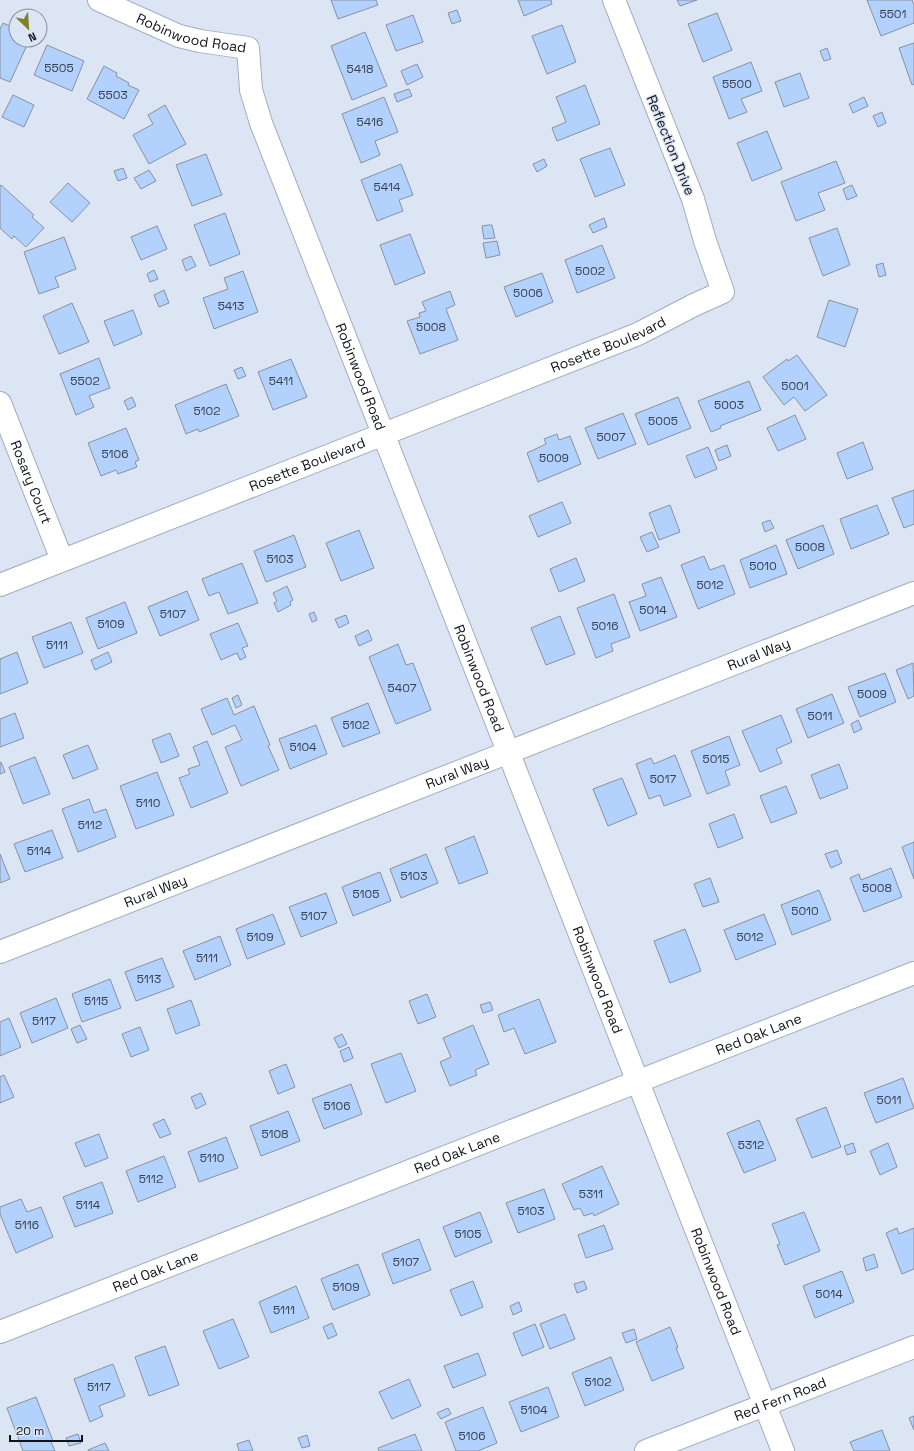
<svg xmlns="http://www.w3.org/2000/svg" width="914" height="1451" viewBox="0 0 914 1451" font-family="'Space Grotesk',sans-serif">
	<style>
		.building { fill: #b3d1fd; stroke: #88919e }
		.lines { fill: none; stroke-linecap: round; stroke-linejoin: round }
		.street-casing { stroke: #a4adbb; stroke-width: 24 }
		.street { stroke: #fff; stroke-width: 22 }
		.labels { text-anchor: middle; stroke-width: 3; stroke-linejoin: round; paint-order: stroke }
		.number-label { font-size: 12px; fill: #394251 }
		.street-label { font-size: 14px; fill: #101318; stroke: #dce5f4 }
	</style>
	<rect width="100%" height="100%" fill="#dce5f4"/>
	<path class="building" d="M 331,0 L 376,0 L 378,5 L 338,19 Z
		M 518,0 L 551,0 L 552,4 L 524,16 Z
		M 677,0 L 697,0 L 680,6 Z
		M 867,0 L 912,0 L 914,5 L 914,23 L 881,36 Z
		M 457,10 L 461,21 L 452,24 L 448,13 Z
		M 717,13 L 732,50 L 703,62 L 688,24 Z
		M 413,15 L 423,42 L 396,51 L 386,25 Z
		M 3,23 L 16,29 L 16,40 L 20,40 L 28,43 L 10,82 L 0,78 L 0,29 Z
		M 562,25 L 576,62 L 547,74 L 532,36 Z
		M 365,32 L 387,86 L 352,100 L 331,46 Z
		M 914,43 L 914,84 L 912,85 L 899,48 Z
		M 47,45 L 84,61 L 72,91 L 34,75 Z
		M 827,48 L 831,59 L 824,61 L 820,51 Z
		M 751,62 L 762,91 L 741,99 L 747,112 L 729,119 L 713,77 Z
		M 417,64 L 423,77 L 407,85 L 401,71 Z
		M 104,66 L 117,73 L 116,76 L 129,83 L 128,85 L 139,90 L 124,119 L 87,99 Z
		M 800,73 L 809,98 L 784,107 L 775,82 Z
		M 585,85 L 600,124 L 557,141 L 552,128 L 566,122 L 556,97 Z
		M 409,89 L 412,96 L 397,102 L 394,94 Z
		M 13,95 L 34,105 L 24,127 L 2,117 Z
		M 384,97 L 398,132 L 375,141 L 380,155 L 361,163 L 342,114 Z
		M 864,97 L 868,106 L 853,113 L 849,104 Z
		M 165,105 L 186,144 L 149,164 L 133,135 L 153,124 L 148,115 Z
		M 882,112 L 886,123 L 878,127 L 873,116 Z
		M 767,131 L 782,169 L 752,181 L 737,143 Z
		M 610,148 L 625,185 L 595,197 L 580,159 Z
		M 206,154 L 222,195 L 192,206 L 176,165 Z
		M 544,159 L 547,166 L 537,172 L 533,164 Z
		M 836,161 L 845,183 L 818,193 L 825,210 L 796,221 L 781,182 Z
		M 401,164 L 413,195 L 399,200 L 403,211 L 377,221 L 361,180 Z
		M 123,168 L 127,178 L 118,181 L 114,171 Z
		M 149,170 L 156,181 L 141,189 L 134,178 Z
		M 68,183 L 90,203 L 72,222 L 50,202 Z
		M 1,185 L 34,215 L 32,217 L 44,228 L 26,247 L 14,236 L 12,239 L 0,228 L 0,186 Z
		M 852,185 L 857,196 L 847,200 L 843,189 Z
		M 225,213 L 240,254 L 210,266 L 194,225 Z
		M 604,218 L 607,227 L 593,233 L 589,225 Z
		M 488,225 L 492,225 L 495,238 L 484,239 L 482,226 Z
		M 157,226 L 167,249 L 141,260 L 131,237 Z
		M 837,228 L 850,265 L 823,276 L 809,238 Z
		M 410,234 L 425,273 L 395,285 L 380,245 Z
		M 64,237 L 76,269 L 55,277 L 59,287 L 39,294 L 24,252 Z
		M 497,241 L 500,255 L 486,258 L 483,243 Z
		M 602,245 L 615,278 L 577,293 L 565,260 Z
		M 191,256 L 196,266 L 186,271 L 182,260 Z
		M 883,263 L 886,275 L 879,277 L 876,265 Z
		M 154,270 L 158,279 L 150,282 L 147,274 Z
		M 243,271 L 258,312 L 214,329 L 203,298 L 228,289 L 224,278 Z
		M 542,273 L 553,302 L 516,317 L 504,287 Z
		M 164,290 L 169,303 L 159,307 L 154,295 Z
		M 450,291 L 455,305 L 446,309 L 458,340 L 420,354 L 407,321 L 420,317 L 419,313 L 426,311 L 422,302 Z
		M 829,300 L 858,309 L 845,347 L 817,337 Z
		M 72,303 L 89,342 L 59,354 L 43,316 Z
		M 133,310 L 142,334 L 114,346 L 104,321 Z
		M 797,355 L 827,395 L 805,411 L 794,397 L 784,405 L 763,377 L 787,359 L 788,361 Z
		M 99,358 L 110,388 L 89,396 L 94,407 L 76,415 L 60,374 Z
		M 291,359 L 307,397 L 273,410 L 258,372 Z
		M 242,367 L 246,376 L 238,379 L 234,370 Z
		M 749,381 L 761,410 L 720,426 L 721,428 L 711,432 L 698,401 Z
		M 226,384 L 239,416 L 199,432 L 198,429 L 186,434 L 175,405 Z
		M 132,397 L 136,406 L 128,410 L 124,401 Z
		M 678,397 L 691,428 L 648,445 L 635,414 Z
		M 623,413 L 636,444 L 598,459 L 585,428 Z
		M 795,415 L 806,439 L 778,451 L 767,428 Z
		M 126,428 L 139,460 L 135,462 L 137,467 L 118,474 L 116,470 L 101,476 L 88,443 Z
		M 557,434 L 559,440 L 570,436 L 581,464 L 538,482 L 527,453 L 546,444 L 544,439 Z
		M 863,442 L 873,469 L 847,479 L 837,453 Z
		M 727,445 L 731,456 L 719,461 L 715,450 Z
		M 708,447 L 717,469 L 695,478 L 686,456 Z
		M 914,490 L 914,524 L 904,528 L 892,498 Z
		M 562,502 L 571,523 L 538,537 L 529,516 Z
		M 670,505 L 680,532 L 659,540 L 649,513 Z
		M 877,505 L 889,534 L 851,549 L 840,519 Z
		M 770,520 L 774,528 L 765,532 L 762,523 Z
		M 823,525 L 834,554 L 798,569 L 786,540 Z
		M 359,530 L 374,568 L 341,581 L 326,543 Z
		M 652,532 L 659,547 L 647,552 L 640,537 Z
		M 294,535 L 306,567 L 266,582 L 254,551 Z
		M 776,545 L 787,574 L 750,588 L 740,560 Z
		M 704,556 L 710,570 L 724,565 L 735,594 L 698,609 L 681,565 Z
		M 576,558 L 585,581 L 559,592 L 550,569 Z
		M 242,563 L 258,603 L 228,614 L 219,592 L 209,596 L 202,579 Z
		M 661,577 L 677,617 L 640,631 L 629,602 L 646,596 L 642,584 Z
		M 287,586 L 293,600 L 290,602 L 291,605 L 278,612 L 274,603 L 277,601 L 273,593 Z
		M 187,591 L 199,620 L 160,636 L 148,607 Z
		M 614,594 L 630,637 L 611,644 L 613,651 L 596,658 L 577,608 Z
		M 125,602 L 137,633 L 98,649 L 86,618 Z
		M 314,612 L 317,620 L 312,622 L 309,614 Z
		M 346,615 L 349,623 L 339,628 L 335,619 Z
		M 560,616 L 575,654 L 546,665 L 531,628 Z
		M 71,622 L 83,653 L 44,668 L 32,637 Z
		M 238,623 L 248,646 L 242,648 L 246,657 L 240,660 L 237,653 L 221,660 L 210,634 Z
		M 368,630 L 372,640 L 359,646 L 355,636 Z
		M 398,644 L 406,665 L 413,663 L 431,710 L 396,724 L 369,657 Z
		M 17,652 L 28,683 L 0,694 L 0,659 Z
		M 108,652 L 112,662 L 95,670 L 91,660 Z
		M 913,663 L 914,696 L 908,699 L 896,670 Z
		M 885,673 L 896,702 L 860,717 L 848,687 Z
		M 832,694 L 844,723 L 808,738 L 796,709 Z
		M 238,695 L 242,705 L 236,708 L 232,698 Z
		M 227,698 L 234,715 L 254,706 L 270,745 L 268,746 L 279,770 L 241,786 L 225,747 L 242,740 L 235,725 L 212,735 L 201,709 Z
		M 368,703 L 380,733 L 343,747 L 331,718 Z
		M 15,713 L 24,738 L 0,747 L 0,719 Z
		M 781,715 L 792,742 L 776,749 L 782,763 L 760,772 L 742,731 Z
		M 858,720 L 862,729 L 854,733 L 851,724 Z
		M 316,725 L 327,754 L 290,769 L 279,739 Z
		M 170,733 L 179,756 L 161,763 L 152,740 Z
		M 729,736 L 740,765 L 725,771 L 730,785 L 707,794 L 691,751 Z
		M 207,741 L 228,793 L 191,808 L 179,778 L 190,774 L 188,769 L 200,765 L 193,747 Z
		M 88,745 L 98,769 L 73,779 L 63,755 Z
		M 675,755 L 691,796 L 664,806 L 660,795 L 649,799 L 636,764 L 651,758 L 654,764 Z
		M 35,757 L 50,794 L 23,804 L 9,767 Z
		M 1,762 L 5,772 L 0,774 L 0,763 Z
		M 839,764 L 848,788 L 820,799 L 811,775 Z
		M 157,772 L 174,815 L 136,829 L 120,786 Z
		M 622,778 L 637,814 L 608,826 L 593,789 Z
		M 786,786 L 797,813 L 771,823 L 760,796 Z
		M 89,799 L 94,813 L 106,809 L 116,837 L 78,852 L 62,809 Z
		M 734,814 L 743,838 L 718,848 L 709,824 Z
		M 52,830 L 63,858 L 25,872 L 14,844 Z
		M 474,836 L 488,873 L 459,884 L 445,848 Z
		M 914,842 L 914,879 L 902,847 Z
		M 837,850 L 842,863 L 831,868 L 825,854 Z
		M 0,854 L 10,879 L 0,883 Z
		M 426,854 L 438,883 L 401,898 L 390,869 Z
		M 891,868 L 902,897 L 864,912 L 850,878 L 859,874 L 861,880 Z
		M 380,872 L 391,901 L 353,916 L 342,887 Z
		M 710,878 L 719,902 L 703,907 L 694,884 Z
		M 819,890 L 831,920 L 792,935 L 781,905 Z
		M 326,893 L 337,923 L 301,937 L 289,907 Z
		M 273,914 L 285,944 L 247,959 L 236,929 Z
		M 764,914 L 776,944 L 736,960 L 724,930 Z
		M 685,929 L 701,971 L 670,983 L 654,941 Z
		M 220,936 L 231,965 L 195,980 L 183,951 Z
		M 162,958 L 174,987 L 136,1001 L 125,972 Z
		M 110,979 L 121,1008 L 82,1022 L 72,994 Z
		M 427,994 L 436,1017 L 418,1024 L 409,1001 Z
		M 56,998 L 68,1028 L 32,1043 L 20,1013 Z
		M 539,999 L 556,1042 L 525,1054 L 514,1028 L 504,1032 L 498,1015 Z
		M 191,1000 L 200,1025 L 176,1034 L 167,1009 Z
		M 490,1002 L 493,1010 L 483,1013 L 480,1005 Z
		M 9,1018 L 21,1047 L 0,1056 L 0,1022 Z
		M 80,1025 L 87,1039 L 77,1043 L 71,1029 Z
		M 473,1025 L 489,1064 L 475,1070 L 477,1075 L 450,1086 L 440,1062 L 451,1057 L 443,1038 Z
		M 140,1027 L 149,1050 L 131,1057 L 122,1034 Z
		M 342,1034 L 347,1044 L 339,1048 L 334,1038 Z
		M 349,1047 L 353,1058 L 344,1062 L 340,1051 Z
		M 401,1053 L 416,1091 L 386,1103 L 371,1064 Z
		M 286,1064 L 295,1087 L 278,1094 L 269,1071 Z
		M 4,1075 L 14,1097 L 0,1103 L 0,1077 Z
		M 903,1078 L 914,1108 L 876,1123 L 864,1093 Z
		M 351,1084 L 362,1114 L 324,1129 L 312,1099 Z
		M 201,1093 L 206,1104 L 196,1109 L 191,1097 Z
		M 826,1107 L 841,1147 L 812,1158 L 796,1119 Z
		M 288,1111 L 300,1141 L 261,1156 L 250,1126 Z
		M 164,1119 L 171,1134 L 160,1138 L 153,1124 Z
		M 759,1120 L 776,1160 L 744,1173 L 727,1133 Z
		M 99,1134 L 108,1158 L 85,1167 L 75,1143 Z
		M 226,1137 L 238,1168 L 199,1182 L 188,1152 Z
		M 853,1143 L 856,1152 L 847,1155 L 844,1146 Z
		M 888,1143 L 897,1167 L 880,1175 L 870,1151 Z
		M 164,1156 L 176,1187 L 138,1202 L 126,1171 Z
		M 602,1166 L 619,1204 L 594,1216 L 593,1213 L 584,1216 L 580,1208 L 574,1210 L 562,1184 Z
		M 102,1182 L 113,1213 L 75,1227 L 63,1197 Z
		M 544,1189 L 555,1219 L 518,1233 L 506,1203 Z
		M 21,1199 L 27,1212 L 41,1207 L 53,1237 L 16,1253 L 0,1214 L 0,1207 Z
		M 480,1212 L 492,1242 L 455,1257 L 443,1227 Z
		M 804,1212 L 820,1251 L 785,1265 L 777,1245 L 780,1244 L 772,1224 Z
		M 604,1225 L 613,1249 L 586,1258 L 578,1235 Z
		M 897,1228 L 899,1234 L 914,1228 L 914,1269 L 902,1274 L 886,1233 Z
		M 419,1239 L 431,1270 L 393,1284 L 382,1254 Z
		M 874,1254 L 878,1267 L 866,1271 L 863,1258 Z
		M 358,1264 L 370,1295 L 333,1310 L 321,1279 Z
		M 842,1271 L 854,1302 L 815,1318 L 803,1286 Z
		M 473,1281 L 483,1307 L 461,1316 L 450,1290 Z
		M 584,1281 L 587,1289 L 577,1293 L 574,1284 Z
		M 296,1286 L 309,1318 L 271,1333 L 259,1302 Z
		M 519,1302 L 522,1311 L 513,1315 L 510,1306 Z
		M 565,1314 L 575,1339 L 550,1349 L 540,1324 Z
		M 233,1319 L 249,1357 L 219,1369 L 203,1331 Z
		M 332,1323 L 337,1335 L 328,1339 L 323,1327 Z
		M 535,1324 L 544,1347 L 522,1356 L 513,1333 Z
		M 670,1327 L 678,1347 L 676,1348 L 684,1368 L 652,1381 L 636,1342 Z
		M 634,1329 L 637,1339 L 626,1343 L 622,1333 Z
		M 165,1346 L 179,1385 L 149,1396 L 135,1357 Z
		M 478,1353 L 486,1375 L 453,1388 L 444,1366 Z
		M 611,1357 L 624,1390 L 585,1406 L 572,1373 Z
		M 113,1364 L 125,1396 L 99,1406 L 103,1416 L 90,1422 L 74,1379 Z
		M 409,1379 L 421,1406 L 392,1419 L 379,1392 Z
		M 548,1387 L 559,1417 L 521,1432 L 509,1402 Z
		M 36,1397 L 53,1441 L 51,1442 L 55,1451 L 23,1451 L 7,1408 Z
		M 483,1407 L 497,1443 L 478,1451 L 456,1451 L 445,1422 Z
		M 448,1408 L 451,1414 L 441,1419 L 437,1413 Z
		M 914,1416 L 914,1430 L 909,1418 Z
		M 882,1430 L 890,1451 L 854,1451 L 850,1442 Z
		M 78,1434 L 81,1443 L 69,1446 L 66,1438 Z
		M 415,1434 L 422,1451 L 379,1451 L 378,1448 Z
		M 307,1435 L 310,1446 L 302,1448 L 298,1438 Z
		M 249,1440 L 253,1451 L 239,1451 L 237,1444 Z
		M 105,1443 L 109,1451 L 88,1451 L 88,1450 Z"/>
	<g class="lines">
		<g class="street-casing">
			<g id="street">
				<path id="s1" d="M 99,0 L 179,36 L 200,41 L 248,48 L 251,90 L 261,123 L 783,1451"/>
				<path id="s2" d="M 0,403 L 62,560"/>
				<path id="s3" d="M 0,585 L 638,334 L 694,305 L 723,292 L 705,241 L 693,199 L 614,0"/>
				<path id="s4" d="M 0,952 L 914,593"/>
				<path id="s5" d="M 0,1332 L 914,973"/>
				<path id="s6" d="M 646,1451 L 914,1347"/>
			</g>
		</g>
		<use href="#street" class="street"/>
	</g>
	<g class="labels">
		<g class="number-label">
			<text x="893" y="18">5501</text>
			<text x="59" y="72">5505</text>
			<text x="360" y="73">5418</text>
			<text x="737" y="88">5500</text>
			<text x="113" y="99">5503</text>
			<text x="370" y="126">5416</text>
			<text x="387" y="191">5414</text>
			<text x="590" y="275">5002</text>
			<text x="528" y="297">5006</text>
			<text x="231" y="310">5413</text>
			<text x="431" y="331">5008</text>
			<text x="85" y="385">5502</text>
			<text x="281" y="385">5411</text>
			<text x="795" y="390">5001</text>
			<text x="729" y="409">5003</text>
			<text x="207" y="415">5102</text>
			<text x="663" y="425">5005</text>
			<text x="611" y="441">5007</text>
			<text x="115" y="458">5106</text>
			<text x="554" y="462">5009</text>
			<text x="810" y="551">5008</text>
			<text x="280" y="563">5103</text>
			<text x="763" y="570">5010</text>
			<text x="710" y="589">5012</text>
			<text x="653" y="614">5014</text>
			<text x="173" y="618">5107</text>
			<text x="111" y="628">5109</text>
			<text x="605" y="630">5016</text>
			<text x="57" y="649">5111</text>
			<text x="402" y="692">5407</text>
			<text x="872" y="698">5009</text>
			<text x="820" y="720">5011</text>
			<text x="356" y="729">5102</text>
			<text x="303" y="751">5104</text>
			<text x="716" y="763">5015</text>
			<text x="663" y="783">5017</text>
			<text x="148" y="807">5110</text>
			<text x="90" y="829">5112</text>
			<text x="39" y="855">5114</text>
			<text x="414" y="880">5103</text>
			<text x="877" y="892">5008</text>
			<text x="366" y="898">5105</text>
			<text x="805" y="915">5010</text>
			<text x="314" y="920">5107</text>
			<text x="260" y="941">5109</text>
			<text x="750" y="941">5012</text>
			<text x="207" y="962">5111</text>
			<text x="149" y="983">5113</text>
			<text x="96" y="1005">5115</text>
			<text x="44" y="1025">5117</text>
			<text x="889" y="1104">5011</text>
			<text x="337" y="1110">5106</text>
			<text x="275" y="1138">5108</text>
			<text x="751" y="1149">5312</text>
			<text x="212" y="1162">5110</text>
			<text x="151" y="1183">5112</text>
			<text x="591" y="1198">5311</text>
			<text x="88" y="1209">5114</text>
			<text x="531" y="1215">5103</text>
			<text x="27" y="1229">5116</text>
			<text x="468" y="1238">5105</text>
			<text x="406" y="1266">5107</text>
			<text x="346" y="1291">5109</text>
			<text x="829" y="1298">5014</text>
			<text x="284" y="1314">5111</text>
			<text x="598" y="1386">5102</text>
			<text x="99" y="1391">5117</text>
			<text x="534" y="1414">5104</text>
			<text x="472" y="1440">5106</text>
		</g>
		<g class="street-label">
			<text dy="5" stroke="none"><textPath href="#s1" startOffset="99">Robinwood Road</textPath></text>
			<text transform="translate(671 145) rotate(68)" y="5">Reflection Drive</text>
			<text dy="5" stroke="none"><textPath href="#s3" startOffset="654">Rosette Boulevard</textPath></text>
			<text dy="5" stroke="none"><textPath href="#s1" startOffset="507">Robinwood Road</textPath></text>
			<text dy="5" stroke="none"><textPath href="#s3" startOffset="330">Rosette Boulevard</textPath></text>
			<text dy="5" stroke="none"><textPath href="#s2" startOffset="85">Rosary Court</textPath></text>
			<text dy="5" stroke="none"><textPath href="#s4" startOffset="815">Rural Way</textPath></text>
			<text dy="5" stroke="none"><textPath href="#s1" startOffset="831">Robinwood Road</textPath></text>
			<text dy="5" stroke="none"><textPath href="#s4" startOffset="491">Rural Way</textPath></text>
			<text dy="5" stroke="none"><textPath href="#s4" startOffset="167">Rural Way</textPath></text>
			<text dy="5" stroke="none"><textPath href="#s1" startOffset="1155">Robinwood Road</textPath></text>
			<text dy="5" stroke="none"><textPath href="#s5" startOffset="815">Red Oak Lane</textPath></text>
			<text dy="5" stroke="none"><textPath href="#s5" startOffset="491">Red Oak Lane</textPath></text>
			<text dy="5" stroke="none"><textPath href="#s5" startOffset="167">Red Oak Lane</textPath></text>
			<text dy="5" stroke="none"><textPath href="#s1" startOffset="1479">Robinwood Road</textPath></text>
			<text dy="5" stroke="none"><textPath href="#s6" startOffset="144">Red Fern Road</textPath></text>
		</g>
	</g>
	<g transform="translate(28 28) rotate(155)"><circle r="19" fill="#dce5f4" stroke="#8a919c"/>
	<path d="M0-3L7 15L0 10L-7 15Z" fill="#828029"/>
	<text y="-6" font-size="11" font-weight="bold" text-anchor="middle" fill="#101318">N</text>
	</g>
	<path d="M10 1435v6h72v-6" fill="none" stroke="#101318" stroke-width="2"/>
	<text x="16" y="1435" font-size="12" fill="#101318" stroke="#dce5f4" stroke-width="3" paint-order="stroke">20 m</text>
</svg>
